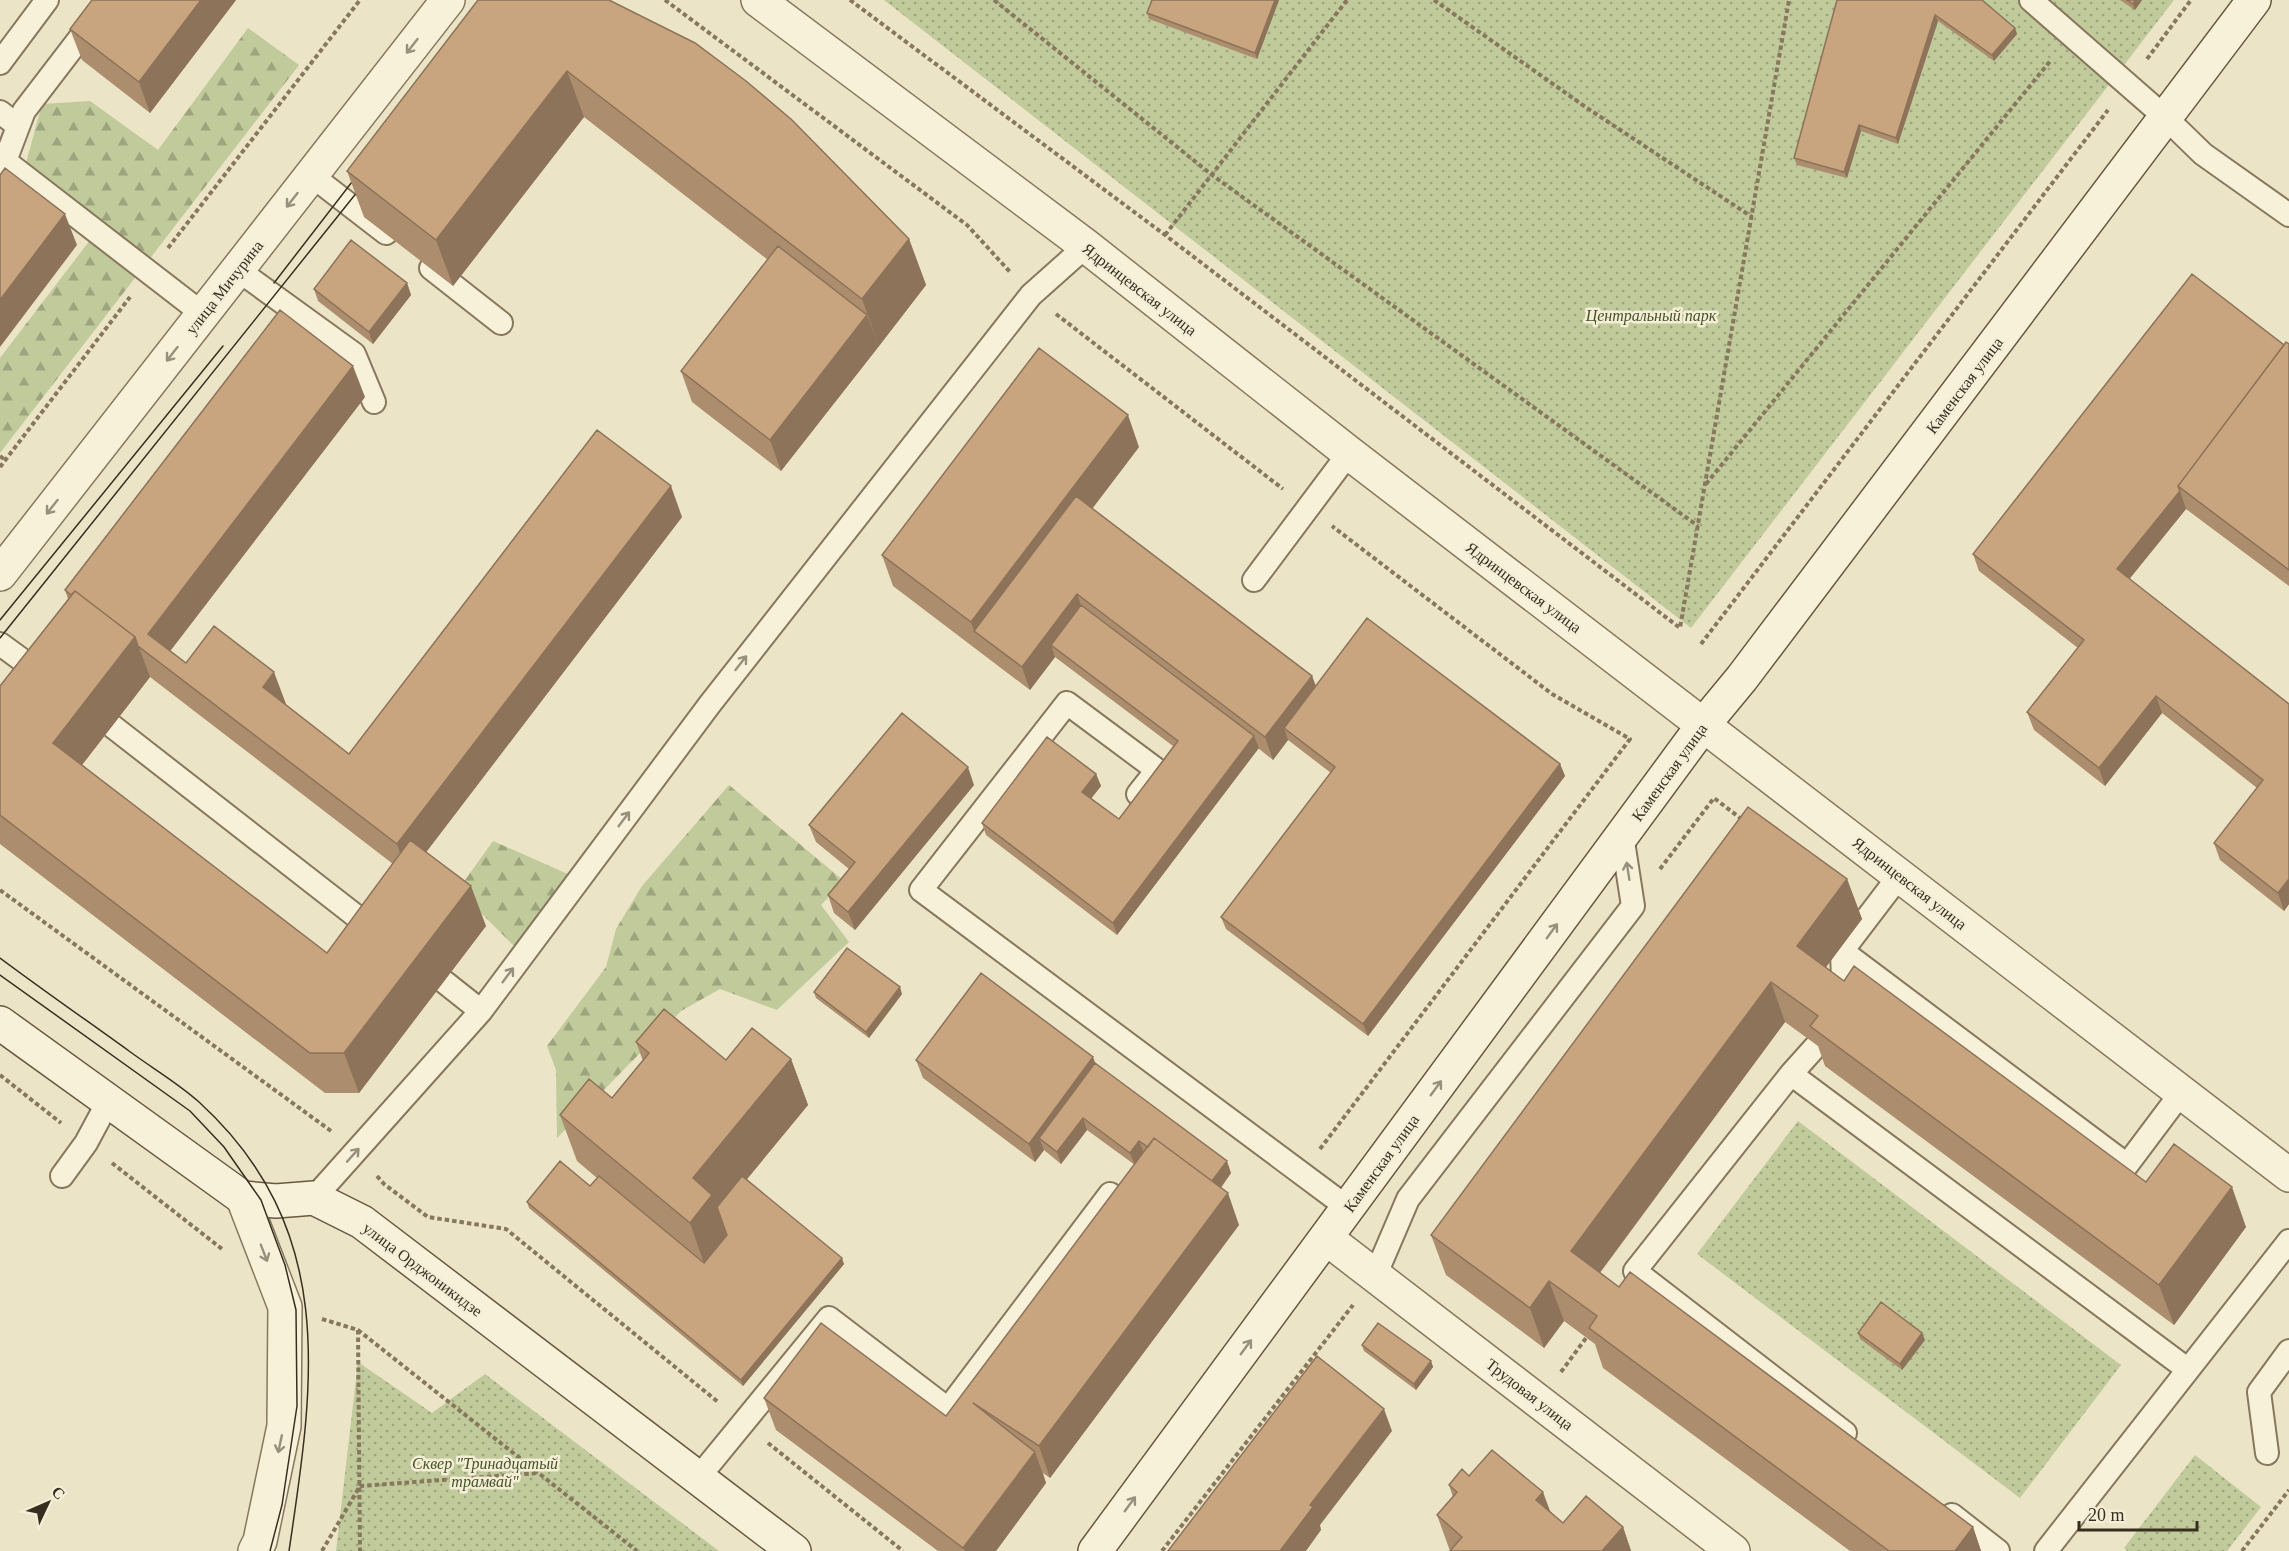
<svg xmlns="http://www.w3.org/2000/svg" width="2289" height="1551" viewBox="0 0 2289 1551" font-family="Georgia,serif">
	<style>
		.forest { fill: url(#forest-firs) }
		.park { fill: url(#park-dots) }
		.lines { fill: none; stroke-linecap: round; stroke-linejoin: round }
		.lane-casing { stroke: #87775d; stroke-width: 26 }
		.street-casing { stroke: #87775d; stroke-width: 36 }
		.secondary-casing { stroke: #695840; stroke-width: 36 }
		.path { stroke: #87775d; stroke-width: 4; stroke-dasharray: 4.5 3; stroke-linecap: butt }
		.lane { stroke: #f7f1da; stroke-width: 22 }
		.street { stroke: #f7f1da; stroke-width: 33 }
		.secondary { stroke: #f7f1da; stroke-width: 33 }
		.tram { stroke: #382e20; stroke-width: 1.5 }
		.wall { fill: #ac8d6d; fill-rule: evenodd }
		.shaded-wall { fill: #8c7359 }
		.building { fill: #c8a47f; stroke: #8c7359; stroke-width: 1.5 }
		.oneway { stroke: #98907d }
		.labels { text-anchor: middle; stroke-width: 5; stroke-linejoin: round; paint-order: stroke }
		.street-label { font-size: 16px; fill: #382e20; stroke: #f4eed6 }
		.park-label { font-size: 16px; font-style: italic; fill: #455328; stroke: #f4eed6 }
	</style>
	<defs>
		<pattern id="forest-firs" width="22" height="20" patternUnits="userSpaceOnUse" patternTransform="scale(1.5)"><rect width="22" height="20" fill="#c0ca9b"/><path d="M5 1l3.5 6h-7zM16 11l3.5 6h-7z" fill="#9da47e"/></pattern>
		<pattern id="park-dots" width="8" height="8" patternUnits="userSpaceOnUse" patternTransform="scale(1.5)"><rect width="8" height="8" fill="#c0ca9b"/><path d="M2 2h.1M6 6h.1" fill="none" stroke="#9da47e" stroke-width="1.8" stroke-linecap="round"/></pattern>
	</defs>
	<rect width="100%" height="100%" fill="#ece4c7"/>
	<path class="forest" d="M 248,28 L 299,65 L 0,453 L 0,358 L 97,231 L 26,163 L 42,104 L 90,101 L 158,150 Z
		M 729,785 L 844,881 L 821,905 L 849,942 L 777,1010 L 720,989 L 681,1011 L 557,1138 L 556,1070 L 547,1046 L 606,967 L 616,929 L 642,886 Z
		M 493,841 L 570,875 L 517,949 L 458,890 Z"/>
	<path class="park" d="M 884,0 L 2174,0 L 1691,628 Z
		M 1798,1121 L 2121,1365 L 2020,1498 L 1697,1254 Z
		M 358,1362 L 432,1413 L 485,1374 L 719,1551 L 336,1551 Z
		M 2195,1455 L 2261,1507 L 2227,1551 L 2127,1551 L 2124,1548 Z"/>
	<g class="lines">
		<g class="lane-casing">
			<path id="lane" d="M 2031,0 L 2166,118 L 2203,154 L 2289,215
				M 0,63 L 47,0
				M 0,112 L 18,126
				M 5,161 L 24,111 L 109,0
				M 0,167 L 5,161 L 203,314
				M 311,175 L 386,233
				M 431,268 L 501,323
				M 238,270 L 354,354 L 374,402
				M 1254,580 L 1349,453
				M 0,644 L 44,676
				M 112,726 L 361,920
				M 1138,794 L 1157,770 L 1067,703 L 921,890 L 1348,1208
				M 1900,875 L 1842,951 L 2127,1165 L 2181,1093
				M 1842,951 L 1844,1010
				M 423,965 L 481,1011
				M 1791,1074 L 1817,1045
				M 62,1176 L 86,1143 L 108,1102
				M 314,1198 L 481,1011 L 710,704 L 1031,295 L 1086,246
				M 1375,1276 L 1408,1199 L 1633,906 L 1622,835
				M 1845,1433 L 1635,1271 L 1791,1074 L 2187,1369
				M 2267,1453 L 2259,1392 L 2289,1351
				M 698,1478 L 829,1318 L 948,1409 L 1110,1194
				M 1952,1515 L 1998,1551
				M 2046,1551 L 2289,1241"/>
		</g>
		<g class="street-casing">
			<path id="street" d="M 758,0 L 1086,246 L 1349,453 L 2289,1175
				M 0,574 L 448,0
				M 243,1198 L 285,1307 L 284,1426 L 260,1541 L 255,1551
				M 1326,1238 L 1733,1551"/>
		</g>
		<g class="secondary-casing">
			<path id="secondary" d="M 0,1023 L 243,1198 L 276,1201 L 314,1198 L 362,1222 L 794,1551
				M 1095,1551 L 1704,724 L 1742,678 L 2254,0"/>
		</g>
		<path class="path" d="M 665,0 L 967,225 L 1011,273
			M 850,0 L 1165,235 L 1680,628 L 1789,0
			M 994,0 L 1212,175 L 1698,526
			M 1434,0 L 1587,108 L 1752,217
			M 2147,59 L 2191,0
			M 1165,235 L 1347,0
			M 168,248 L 360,0
			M 1056,314 L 1283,489
			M 0,456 L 5,460
			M 0,467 L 130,297
			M 1706,484 L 2051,60
			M 1701,644 L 2108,110
			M 1660,869 L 1714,798 L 1744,821
			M 0,890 L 331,1131
			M 0,1075 L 61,1123
			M 1320,1149 L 1630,739 L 1552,694 L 1332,526
			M 112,1163 L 222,1249
			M 377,1176 L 384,1184 L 428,1217 L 506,1229 L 718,1402
			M 322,1319 L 358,1330 L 637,1551
			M 358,1330 L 360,1551
			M 1561,1372 L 1586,1338
			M 768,1443 L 903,1551
			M 322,1551 L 360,1486 L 538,1473
			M 1162,1551 L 1353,1305
			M 2242,1551 L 2289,1490"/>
		<use href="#lane" class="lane"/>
		<use href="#street" class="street"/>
		<use href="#secondary" class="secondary"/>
		<path class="tram" d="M 274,283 L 362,169
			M 0,620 L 223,346
			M 0,638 L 366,181
			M 0,958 C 43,990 86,1020 129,1051 C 152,1068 178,1083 199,1102 C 339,1230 314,1383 289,1551
			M 0,975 L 190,1111 L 224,1147 L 261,1200 L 285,1265 L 296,1310 L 297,1406 L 282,1505 L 270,1551"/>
	</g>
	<path class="wall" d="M 92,0 L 236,0 L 150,113 L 82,60 L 70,29 Z
		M 478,0 L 909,239 L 926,285 L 879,346 L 878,345 L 879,346 L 781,471 L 692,402 L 681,371 L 768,260 L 584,117 L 453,286 L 364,217 L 347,171 Z
		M 1152,0 L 1279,0 L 1257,59 L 1149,19 L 1147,13 Z
		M 1837,0 L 1982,0 L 2015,28 L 2017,34 L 1994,61 L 1938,21 L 1898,144 L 1861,131 L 1847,178 L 1797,165 L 1794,158 Z
		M 2120,0 L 2142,0 L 2135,10 Z
		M 407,283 L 411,295 L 373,344 L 318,301 L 314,289 Z
		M 2289,344 L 2289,586 L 2186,509 L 2129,579 L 2289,704 L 2289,904 L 2284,911 L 2220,860 L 2214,843 L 2257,788 L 2162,713 L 2105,786 L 2034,730 L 2027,712 L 2078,648 L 1979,571 L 1973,554 L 2284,345 Z
		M 365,397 L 170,651 L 186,663 L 286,704 L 285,704 L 349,754 L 682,517 L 426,852 L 486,926 L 359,1093 L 325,1093 L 0,844 L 0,686 L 68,599 L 65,590 ZM 150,677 L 393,864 L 327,953 L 82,765 Z
		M 1139,447 L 1092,509 L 1312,676 L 1316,686 L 1560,764 L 1565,776 L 1368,1036 L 1226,929 L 1221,917 L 1331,773 L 1288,740 L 1273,760 L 1258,748 L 1117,935 L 986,835 L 982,823 L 1096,774 L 1101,786 L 1091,798 L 1119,819 L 1173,746 L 1055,657 L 1030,690 L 893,586 L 882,555 Z
		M 974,785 L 855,930 L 834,913 L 828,895 L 849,869 L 816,842 L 809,825 Z
		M 1847,879 L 1862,919 L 1826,967 L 1844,981 L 2146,1182 L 2246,1227 L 2174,1325 L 1825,1066 L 1818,1046 L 1785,1022 L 1600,1273 L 1619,1287 L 1973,1527 L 1981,1551 L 1850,1551 L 1603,1368 L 1595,1344 L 1564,1321 L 1544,1348 L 1446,1275 L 1431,1235 Z
		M 814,992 L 902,994 L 869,1038 L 816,998 Z
		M 636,1042 L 726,1060 L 791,1059 L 808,1105 L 747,1179 L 844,1264 L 743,1386 L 529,1208 L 527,1202 L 590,1186 L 597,1178 L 577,1161 L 560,1115 L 612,1098 L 643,1061 Z
		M 916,1060 L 1095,1063 L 1231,1173 L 1221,1188 L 1239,1225 L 1050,1478 L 1043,1473 L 1046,1483 L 996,1551 L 938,1551 L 776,1430 L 764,1398 L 946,1416 L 1135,1165 L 1087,1130 L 1061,1164 L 1044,1150 L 1035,1162 L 923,1078 Z
		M 1858,1333 L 1925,1340 L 1902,1370 L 1860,1339 Z
		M 1362,1345 L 1431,1361 L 1433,1367 L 1416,1390 L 1364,1351 Z
		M 1469,1476 L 1550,1511 L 1563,1523 L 1623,1527 L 1631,1551 L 1450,1551 L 1437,1515 L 1453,1497 L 1449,1485 Z"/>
	<path class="shaded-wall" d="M 201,0 L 236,0 L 150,113 L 139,82 Z
		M 1275,0 L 1279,0 L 1257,59 L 1255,53 Z
		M 2135,0 L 2142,0 L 2135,10 L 2133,4 Z
		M 1935,15 L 1938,21 L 1898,144 L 1896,138 Z
		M 2015,28 L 2017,34 L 1994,61 L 1992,55 Z
		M 567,71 L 584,117 L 453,286 L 436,240 Z
		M 1859,125 L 1861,131 L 1847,178 L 1844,172 Z
		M 65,214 L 77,245 L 0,347 L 0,300 Z
		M 909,239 L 926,285 L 879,346 L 862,299 Z
		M 407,283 L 411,295 L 373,344 L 369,332 Z
		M 867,315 L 879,346 L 781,471 L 770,440 Z
		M 353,366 L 365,397 L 161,663 L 148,634 Z
		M 1128,415 L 1139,447 L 990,643 L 974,631 L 982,654 L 971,622 Z
		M 671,486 L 682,517 L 408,876 L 397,844 Z
		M 2180,491 L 2186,509 L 2123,587 L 2117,569 Z
		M 1077,594 L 1085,617 L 1051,645 L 1055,657 L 1030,690 L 1022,667 Z
		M 135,637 L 150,677 L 68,783 L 53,743 Z
		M 274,672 L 286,704 L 274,718 L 263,687 Z
		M 1312,676 L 1320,698 L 1284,728 L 1288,740 L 1273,760 L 1265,737 Z
		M 2156,696 L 2162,713 L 2105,786 L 2099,768 Z
		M 1254,736 L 1259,748 L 1117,935 L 1113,923 Z
		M 1560,764 L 1565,776 L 1368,1036 L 1363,1024 Z
		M 968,767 L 974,785 L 855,930 L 848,912 Z
		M 1096,774 L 1101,786 L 1087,804 L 1082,792 Z
		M 1847,879 L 1862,919 L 1812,986 L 1797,946 Z
		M 2289,879 L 2289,904 L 2284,911 L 2278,893 Z
		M 471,886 L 486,926 L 359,1093 L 344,1053 Z
		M 1771,982 L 1785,1022 L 1586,1291 L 1571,1251 Z
		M 900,987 L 902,994 L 869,1038 L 866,1032 Z
		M 1093,1057 L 1100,1075 L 1039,1138 L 1044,1150 L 1035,1162 L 1029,1144 Z
		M 791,1059 L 808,1105 L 719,1213 L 729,1241 L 706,1269 L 690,1223 L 693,1178 Z
		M 1083,1118 L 1087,1130 L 1061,1164 L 1057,1152 Z
		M 1139,1141 L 1144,1153 L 1135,1165 L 1130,1153 Z
		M 1227,1161 L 1231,1173 L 1210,1202 L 1205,1190 Z
		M 2232,1187 L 2246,1227 L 2174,1325 L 2159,1285 Z
		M 1228,1193 L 1239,1225 L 1050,1478 L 1039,1446 Z
		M 842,1258 L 844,1264 L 743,1386 L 741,1380 Z
		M 1549,1281 L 1564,1321 L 1544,1348 L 1530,1308 Z
		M 1922,1333 L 1925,1340 L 1902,1370 L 1900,1364 Z
		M 1431,1361 L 1433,1367 L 1416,1390 L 1414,1384 Z
		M 1384,1409 L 1392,1431 L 1320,1525 L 1321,1530 L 1306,1551 L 1280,1551 L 1310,1505 Z
		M 1035,1452 L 1046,1483 L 996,1551 L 965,1551 L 963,1548 Z
		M 1543,1492 L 1560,1538 L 1536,1500 Z
		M 1623,1527 L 1631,1551 L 1602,1551 Z
		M 1973,1527 L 1981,1551 L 1955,1551 Z"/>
	<path class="building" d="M 92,0 L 201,0 L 139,82 L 70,29 Z
		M 478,0 L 609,0 L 695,43 L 746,81 L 792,120 L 909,239 L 862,299 L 567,71 L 436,240 L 347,171 Z
		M 1152,0 L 1275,0 L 1255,53 L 1147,13 Z
		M 1837,0 L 1982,0 L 2015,28 L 1992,55 L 1935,15 L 1896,138 L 1859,125 L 1844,172 L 1794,158 Z
		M 2127,0 L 2135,0 L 2133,4 Z
		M 5,168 L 65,214 L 0,300 L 0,175 Z
		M 351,240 L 407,283 L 369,332 L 314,289 Z
		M 778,246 L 867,315 L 770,440 L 681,371 Z
		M 2192,274 L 2284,345 L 2178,486 L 2180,491 L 2117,569 L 2289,704 L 2289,879 L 2278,893 L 2214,843 L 2263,780 L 2156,696 L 2099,768 L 2027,712 L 2084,640 L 1973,554 Z
		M 280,310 L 353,366 L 148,634 L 186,663 L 214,626 L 274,672 L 263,687 L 349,754 L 597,430 L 671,486 L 397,844 L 138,646 L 135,637 L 75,591 L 71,595 L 65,590 Z
		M 2286,342 L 2289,344 L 2289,570 L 2178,486 Z
		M 1039,348 L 1128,415 L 971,622 L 882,555 Z
		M 1076,496 L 1312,676 L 1265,737 L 1077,594 L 1022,667 L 974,631 Z
		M 75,591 L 135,637 L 53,743 L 327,953 L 410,840 L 471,886 L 344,1053 L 310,1053 L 0,815 L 0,686 Z
		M 1081,605 L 1254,736 L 1113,923 L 982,823 L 1047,737 L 1096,774 L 1082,792 L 1119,819 L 1178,741 L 1051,645 Z
		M 1367,618 L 1560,764 L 1363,1024 L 1221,917 L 1335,767 L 1284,728 Z
		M 902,713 L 968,767 L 848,912 L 828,895 L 855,862 L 809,825 Z
		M 1748,807 L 1847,879 L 1797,946 L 1844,981 L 1854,966 L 2146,1182 L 2174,1144 L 2232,1187 L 2159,1285 L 1810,1026 L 1818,1016 L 1771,982 L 1571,1251 L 1619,1287 L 1630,1272 L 1973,1527 L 1955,1551 L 1889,1551 L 1589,1328 L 1597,1316 L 1549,1281 L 1530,1308 L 1431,1235 Z
		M 847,948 L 900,987 L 866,1032 L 814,992 Z
		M 981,973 L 1093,1057 L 1029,1144 L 916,1060 Z
		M 664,1009 L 726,1060 L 752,1028 L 791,1059 L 693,1178 L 712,1195 L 690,1223 L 560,1115 L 589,1079 L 612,1098 L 649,1053 L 636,1042 Z
		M 1095,1063 L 1227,1161 L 1212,1181 L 1154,1138 L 1148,1147 L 1139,1141 L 1130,1153 L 1083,1118 L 1057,1152 L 1039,1138 Z
		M 1154,1138 L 1228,1193 L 1039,1446 L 973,1403 L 1035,1452 L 963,1548 L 764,1398 L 821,1323 L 946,1416 Z
		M 560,1161 L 590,1186 L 599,1176 L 704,1263 L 727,1235 L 717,1207 L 742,1176 L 842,1258 L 741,1380 L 527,1202 Z
		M 1881,1302 L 1922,1333 L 1900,1364 L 1858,1333 Z
		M 1378,1323 L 1431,1361 L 1414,1384 L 1362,1345 Z
		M 1317,1356 L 1384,1409 L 1310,1505 L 1313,1507 L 1280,1551 L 1168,1551 Z
		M 1492,1450 L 1543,1492 L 1536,1500 L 1563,1523 L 1586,1496 L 1623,1527 L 1602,1551 L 1450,1551 L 1462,1537 L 1437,1515 L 1457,1492 L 1449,1485 L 1462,1469 L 1469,1476 Z"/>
	<defs><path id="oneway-shaft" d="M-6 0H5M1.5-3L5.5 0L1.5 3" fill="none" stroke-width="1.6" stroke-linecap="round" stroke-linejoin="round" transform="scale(1.5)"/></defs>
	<g class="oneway">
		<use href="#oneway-shaft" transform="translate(412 46) rotate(128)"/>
		<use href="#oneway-shaft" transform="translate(292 200) rotate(128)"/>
		<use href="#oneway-shaft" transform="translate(172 354) rotate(128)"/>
		<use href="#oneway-shaft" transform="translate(52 507) rotate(128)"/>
		<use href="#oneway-shaft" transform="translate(741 663) rotate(-52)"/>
		<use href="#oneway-shaft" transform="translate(624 819) rotate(-53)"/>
		<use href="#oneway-shaft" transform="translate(1628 871) rotate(-99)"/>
		<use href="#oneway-shaft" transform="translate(1552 931) rotate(-54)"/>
		<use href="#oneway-shaft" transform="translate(508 975) rotate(-53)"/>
		<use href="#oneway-shaft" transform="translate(1436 1088) rotate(-54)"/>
		<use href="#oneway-shaft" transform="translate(353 1155) rotate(-48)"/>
		<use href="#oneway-shaft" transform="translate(264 1253) rotate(69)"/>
		<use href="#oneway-shaft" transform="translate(1246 1347) rotate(-54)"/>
		<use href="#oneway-shaft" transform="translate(280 1444) rotate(102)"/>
		<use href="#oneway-shaft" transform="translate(1130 1504) rotate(-54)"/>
	</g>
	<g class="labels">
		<g class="street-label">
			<text transform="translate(224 287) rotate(-52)" y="6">улица Мичурина</text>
			<text transform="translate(1140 289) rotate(38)" y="6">Ядринцевская улица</text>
			<text transform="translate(1964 385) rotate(-53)" y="6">Каменская улица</text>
			<text transform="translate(1524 587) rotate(37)" y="6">Ядринцевская улица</text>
			<text transform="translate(1669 772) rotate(-54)" y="6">Каменская улица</text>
			<text transform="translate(1910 883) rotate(38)" y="6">Ядринцевская улица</text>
			<text transform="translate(1381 1163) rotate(-54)" y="6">Каменская улица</text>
			<text transform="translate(423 1269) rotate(37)" y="6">улица Орджоникидзе</text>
			<text transform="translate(1530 1394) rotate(38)" y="6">Трудовая улица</text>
		</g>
		<g class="park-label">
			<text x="1651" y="321">Центральный парк</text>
			<text x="485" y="1469">Сквер "Тринадцатый<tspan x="485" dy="18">трамвай"</tspan></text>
		</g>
	</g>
	<g transform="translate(48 1503) rotate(46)" stroke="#f4eed6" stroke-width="4.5" paint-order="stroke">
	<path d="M0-4.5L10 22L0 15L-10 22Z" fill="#382e20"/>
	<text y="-9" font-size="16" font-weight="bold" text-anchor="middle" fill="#382e20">С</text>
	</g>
	<path d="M2079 1521v9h118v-9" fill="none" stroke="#382e20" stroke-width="3"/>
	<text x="2088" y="1521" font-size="18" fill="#382e20" stroke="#f4eed6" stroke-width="4.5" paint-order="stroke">20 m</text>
</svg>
